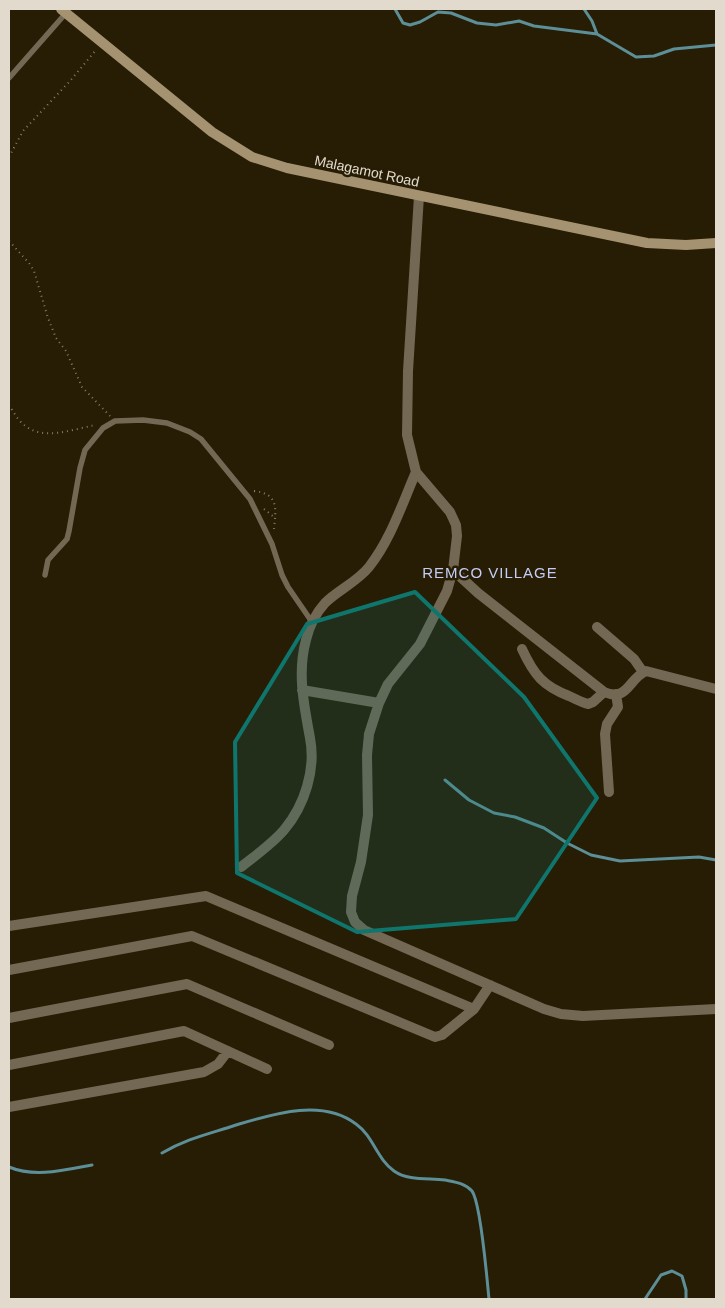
<svg xmlns="http://www.w3.org/2000/svg" width="725" height="1308" viewBox="0 0 725 1308" font-family="Arial,sans-serif">
	<style>
		.lines { fill: none; stroke-linecap: round; stroke-linejoin: round }
		.stream { stroke: #5c8f97; stroke-width: 3 }
		.path { stroke: #867d6a; stroke-width: 2; stroke-dasharray: 1 4; stroke-linecap: butt }
		.lane { stroke: #736853; stroke-width: 5.5 }
		.street { stroke: #736853; stroke-width: 10 }
		.secondary { stroke: #a49270; stroke-width: 10 }
		.marked { fill: #0f766e; fill-opacity: 0.2; stroke: #0f766e; stroke-width: 4; stroke-linejoin: round }
		.labels { text-anchor: middle; stroke-width: 5; stroke-linejoin: round; paint-order: stroke }
		.street-label { font-size: 14px; fill: #e2dbcd; stroke: #271c04 }
		.neighbourhood-label { font-size: 15px; letter-spacing: 1px; fill: #c4cdf7; stroke: #271c04 }
	</style>
	<rect width="100%" height="100%" fill="#271c04"/>
	<g class="lines">
		<path class="stream" d="M 395,9 L 403,23 L 410,25 L 420,22 L 438,12 L 451,13 L 477,23 L 496,25 L 519,21 L 534,26 L 597,34 L 636,57 L 654,56 L 674,49 L 716,45
			M 584,9 L 592,21 L 597,34
			M 445,780 L 469,800 L 494,813 L 515,817 L 544,828 L 567,843 L 591,855 L 620,861 L 699,857 L 716,860
			M 162,1153 C 188,1138 209,1134 236,1125 C 273,1114 322,1098 356,1124 C 373,1136 377,1159 394,1171 C 408,1181 428,1178 445,1180 C 455,1182 465,1183 472,1191 C 481,1203 487,1280 489,1299
			M 9,1167 C 35,1178 65,1170 92,1165
			M 645,1299 L 661,1275 L 672,1271 L 682,1276 L 686,1290 L 686,1299"/>
		<path class="path" d="M 9,157 L 23,131 L 70,81 L 96,50
			M 9,241 L 29,263 L 34,271 L 48,318 L 56,338 L 66,351 L 82,387 L 110,416
			M 9,405 C 13,411 17,419 23,424 C 43,442 72,429 96,425
			M 254,491 C 279,494 276,508 274,529
			M 264,509 L 274,517"/>
		<path class="lane" d="M 9,78 L 66,13
			M 45,575 L 48,560 L 67,539 L 69,531 L 80,468 L 85,450 L 103,428 L 115,421 L 143,420 L 167,423 L 190,432 L 201,439 L 250,499 L 272,544 L 282,575 L 288,587 L 312,622"/>
		<path class="street" d="M 419,196 L 408,371 L 407,435 L 416,472 L 450,512 L 456,525 L 457,536 L 453,570 L 447,591 L 420,644 L 388,684 L 379,703 L 369,734 L 367,755 L 368,815 L 361,862 L 352,896 L 351,912 L 355,922 L 364,930 L 544,1009 L 561,1014 L 583,1016 L 716,1009
			M 453,570 L 478,593 L 604,692 C 628,702 628,679 646,671 L 716,689
			M 597,627 L 634,659 L 643,672
			M 522,649 C 534,675 543,686 569,696 C 576,699 581,702 588,704 L 593,702 L 604,692
			M 302,690 L 379,703
			M 609,792 L 605,734 L 607,724 L 618,707 L 616,694
			M 241,867 C 256,855 272,844 284,830 C 305,805 316,769 310,738 C 304,705 297,673 306,640 C 309,627 316,613 325,603 C 338,590 357,582 369,567 C 391,539 402,504 416,472
			M 9,926 L 206,896 L 474,1009 L 490,985
			M 9,970 L 192,936 L 435,1037 L 442,1035 L 474,1009
			M 9,1018 L 187,984 L 329,1045
			M 9,1065 L 184,1031 L 267,1069
			M 9,1107 L 204,1072 L 218,1064 L 228,1051"/>
		<path class="secondary" d="M 61,9 L 212,132 L 252,157 L 287,168 L 647,243 L 686,245 L 716,243"/>
	</g>
	<path class="marked" d="M 415,592 L 524,697 L 597,798 L 516,919 L 357,932 L 237,873 L 235,742 L 307,624 Z"/>
	<g class="labels">
		<g class="street-label">
			<text transform="translate(367 171) rotate(12)" y="5">Malagamot Road</text>
		</g>
		<g class="neighbourhood-label">
			<text x="490" y="578">REMCO VILLAGE</text>
		</g>
	</g>
	<rect width="725" height="1308" fill="none" stroke="#e2dbcd" stroke-width="20"/>
</svg>
